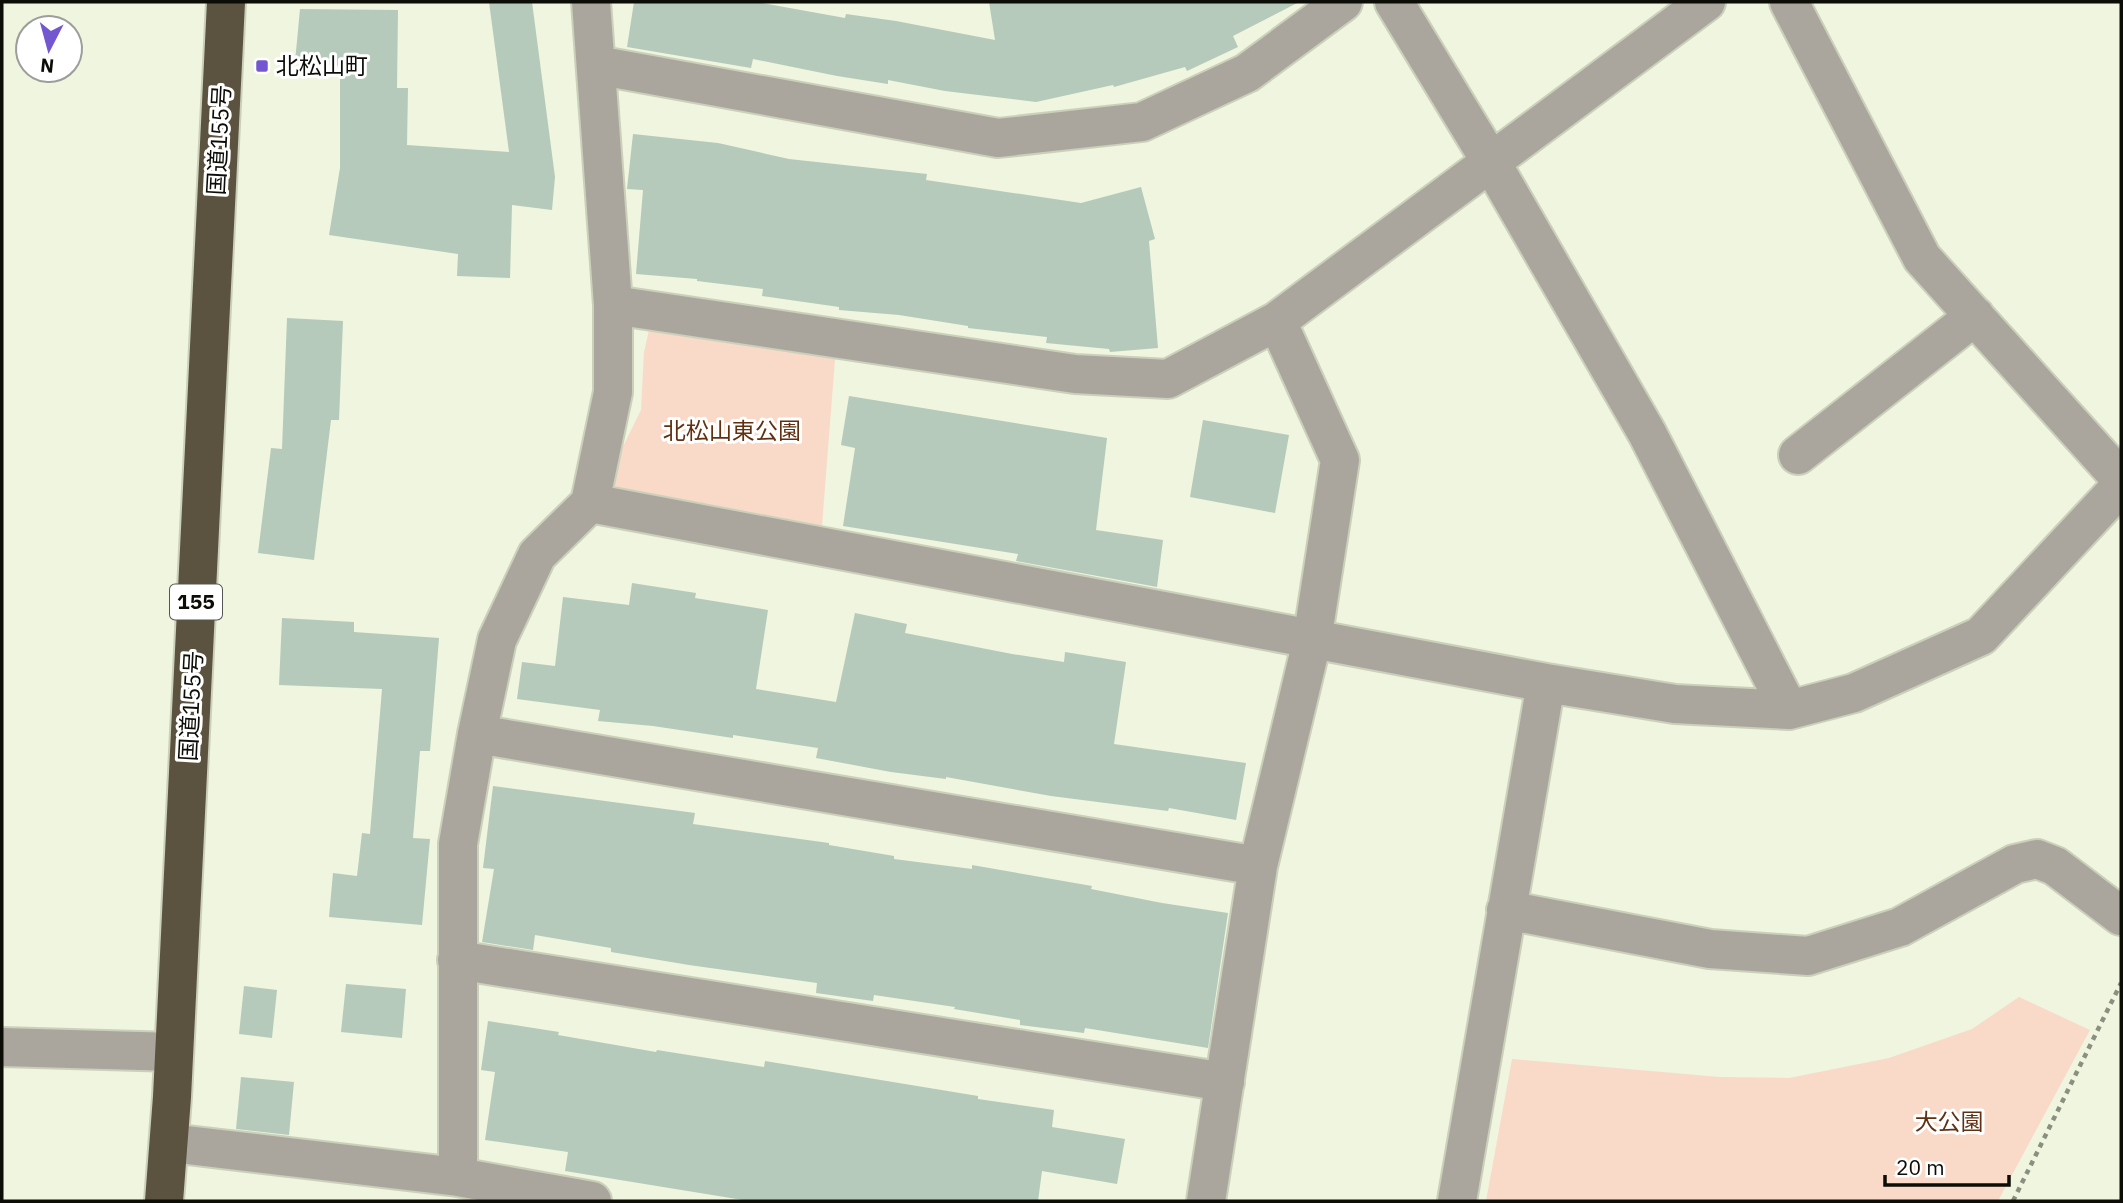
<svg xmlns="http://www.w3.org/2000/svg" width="2123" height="1203" viewBox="0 0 2123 1203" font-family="'IBM Plex Sans','Noto Sans JP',sans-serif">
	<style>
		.green { fill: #f9d9c8 }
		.building { fill: #b5caba }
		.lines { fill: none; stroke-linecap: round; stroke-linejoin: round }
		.minor-casing { stroke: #cbd0bb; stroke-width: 42 }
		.highway-casing { stroke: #cbd0bb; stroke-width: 42 }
		.path { stroke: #8b8f7f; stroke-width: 4.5; stroke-dasharray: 5 5; stroke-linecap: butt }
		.minor { stroke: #aba69d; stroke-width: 38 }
		.highway { stroke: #5b523f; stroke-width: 38 }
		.poi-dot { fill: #7357d1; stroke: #fff; stroke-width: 2.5 }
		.labels { text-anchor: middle; stroke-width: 6; stroke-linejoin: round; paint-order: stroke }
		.shield { fill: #fff; stroke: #545651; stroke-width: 2 }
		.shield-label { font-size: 21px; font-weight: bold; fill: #0b0d06 }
		.poi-label { font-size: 23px; fill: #0b0d06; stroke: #fff; text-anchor: start }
		.street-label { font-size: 23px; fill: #0b0d06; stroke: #fff }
		.park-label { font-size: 23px; fill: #603010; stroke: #fff }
	</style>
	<rect width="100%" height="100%" fill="#eff5de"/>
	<path class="green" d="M 650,326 L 835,359 L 821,538 L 625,502 L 609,475 L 641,410 L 644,352 Z
		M 2019,997 L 2090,1030 L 1998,1201 L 1486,1201 L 1512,1059 L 1720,1077 L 1789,1078 L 1889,1058 L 1972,1029 Z"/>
	<path class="building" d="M 489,2 L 532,2 L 555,177 L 552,210 L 512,205 L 510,278 L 457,276 L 458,254 L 329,235 L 340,168 L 340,66 L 295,62 L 300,9 L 398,10 L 397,88 L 408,88 L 407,145 L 509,152 Z
		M 634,2 L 757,2 L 845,18 L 846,14 L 896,21 L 995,40 L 989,2 L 1299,2 L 1233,36 L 1238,47 L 1187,71 L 1185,67 L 1114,87 L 1113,85 L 1036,102 L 945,91 L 888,80 L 888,84 L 837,76 L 753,59 L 751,68 L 627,47 Z
		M 633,134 L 718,143 L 789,159 L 927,174 L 926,180 L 1081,203 L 1141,187 L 1155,239 L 1149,241 L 1158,348 L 1110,352 L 1109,349 L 1046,343 L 1047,337 L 968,328 L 968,326 L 899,315 L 839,310 L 839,307 L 762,296 L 763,289 L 697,281 L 697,279 L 636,274 L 643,190 L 627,189 Z
		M 287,318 L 343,321 L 339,420 L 331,420 L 314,560 L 258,553 L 271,448 L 282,449 Z
		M 849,396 L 1107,438 L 1096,530 L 1163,540 L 1157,587 L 1016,561 L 1018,554 L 843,526 L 855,448 L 841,445 Z
		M 1203,420 L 1289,435 L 1275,513 L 1190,497 Z
		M 632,583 L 696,593 L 695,598 L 768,610 L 756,689 L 836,702 L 855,613 L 907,624 L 905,633 L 1012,654 L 1064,662 L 1065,652 L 1126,662 L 1114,744 L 1246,763 L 1236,820 L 1169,808 L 1168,811 L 1051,796 L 946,777 L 946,779 L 891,772 L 816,758 L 818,748 L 733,735 L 733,738 L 653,726 L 598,721 L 600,710 L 517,699 L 522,662 L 555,666 L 563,597 L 629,605 Z
		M 282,618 L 354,622 L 354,632 L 439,638 L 430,751 L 420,751 L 413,838 L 430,839 L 422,925 L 329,917 L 333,873 L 357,876 L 362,833 L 370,834 L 382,689 L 279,685 Z
		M 493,786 L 695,813 L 693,824 L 829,843 L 829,845 L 894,856 L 894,859 L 972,869 L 972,865 L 1092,886 L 1091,889 L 1162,903 L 1228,913 L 1208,1048 L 1085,1028 L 1084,1033 L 1020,1025 L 1020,1020 L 954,1009 L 955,1007 L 874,995 L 873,1001 L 816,993 L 817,983 L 689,965 L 611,952 L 611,948 L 535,935 L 533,950 L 482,942 L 494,869 L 483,868 Z
		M 346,984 L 406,989 L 402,1038 L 341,1032 Z
		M 244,986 L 277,990 L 272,1038 L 239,1034 Z
		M 488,1021 L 559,1032 L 558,1035 L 656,1052 L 657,1050 L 764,1067 L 765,1061 L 978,1096 L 978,1099 L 1054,1110 L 1052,1127 L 1125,1139 L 1117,1184 L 1042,1171 L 1038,1201 L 749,1201 L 565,1171 L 568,1152 L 485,1140 L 495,1072 L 481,1070 Z
		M 241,1077 L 294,1082 L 289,1135 L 236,1129 Z"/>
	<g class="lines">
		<g class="minor-casing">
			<path id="minor" d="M 1394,2 L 1491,162 L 1647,433 L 1789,710
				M 1789,2 L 1922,258 L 2121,479
				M 596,65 L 998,138 L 1142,122 L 1247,73 L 1343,2
				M 613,305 L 1075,374 L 1168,379 L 1277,321 L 1706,2
				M 1798,455 L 1975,316
				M 590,503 L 1546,683 L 1675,704 L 1789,710 L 1854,693 L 1981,636 L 2121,486
				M 477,734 L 1258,866
				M 1506,910 L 1710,949 L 1808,956 L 1900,927 L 2015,864 L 2037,859 L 2055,866 L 2121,916
				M 457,960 L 1225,1082
				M 2,1047 L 174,1052
				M 170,1143 L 458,1177 L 592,1201
				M 458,1177 L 458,844 L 477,734 L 497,640 L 537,555 L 590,503 L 613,392 L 613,305 L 591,2
				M 1206,1201 L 1258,866 L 1312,641 L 1340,460 L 1277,321
				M 1457,1201 L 1546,683"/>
		</g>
		<g class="highway-casing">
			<path id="highway" d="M 164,1201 L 172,1097 L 226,2"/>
		</g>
		<path class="path" d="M 2013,1201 L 2121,983"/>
		<use href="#minor" class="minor"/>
		<use href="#highway" class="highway"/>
	</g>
	<rect class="poi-dot" x="255" y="59" width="14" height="14" rx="3.5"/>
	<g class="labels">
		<rect class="shield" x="170" y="584.5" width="52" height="35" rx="5"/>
		<g class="shield-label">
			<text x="196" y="609">155</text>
		</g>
		<g class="poi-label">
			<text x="276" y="74">北松山町</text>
		</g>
		<g class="street-label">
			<text transform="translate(219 140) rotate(-87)" y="8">国道155号</text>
			<text transform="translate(191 706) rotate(-87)" y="8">国道155号</text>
		</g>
		<g class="park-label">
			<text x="732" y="439">北松山東公園</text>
			<text x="1949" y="1130">大公園</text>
		</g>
	</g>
	<rect width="2123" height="1203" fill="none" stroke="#0b0d06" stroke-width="7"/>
	<g transform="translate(49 49) rotate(186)"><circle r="33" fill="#ffffff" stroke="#9d9e9b" stroke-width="2"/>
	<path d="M0-5L12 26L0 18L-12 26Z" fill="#7357d1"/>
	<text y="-10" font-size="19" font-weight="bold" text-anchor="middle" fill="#0b0d06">N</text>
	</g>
	<path d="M1885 1175v10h124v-10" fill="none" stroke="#0b0d06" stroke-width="3.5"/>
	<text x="1896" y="1175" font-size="21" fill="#0b0d06" stroke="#ffffff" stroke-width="5" paint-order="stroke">20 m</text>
</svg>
